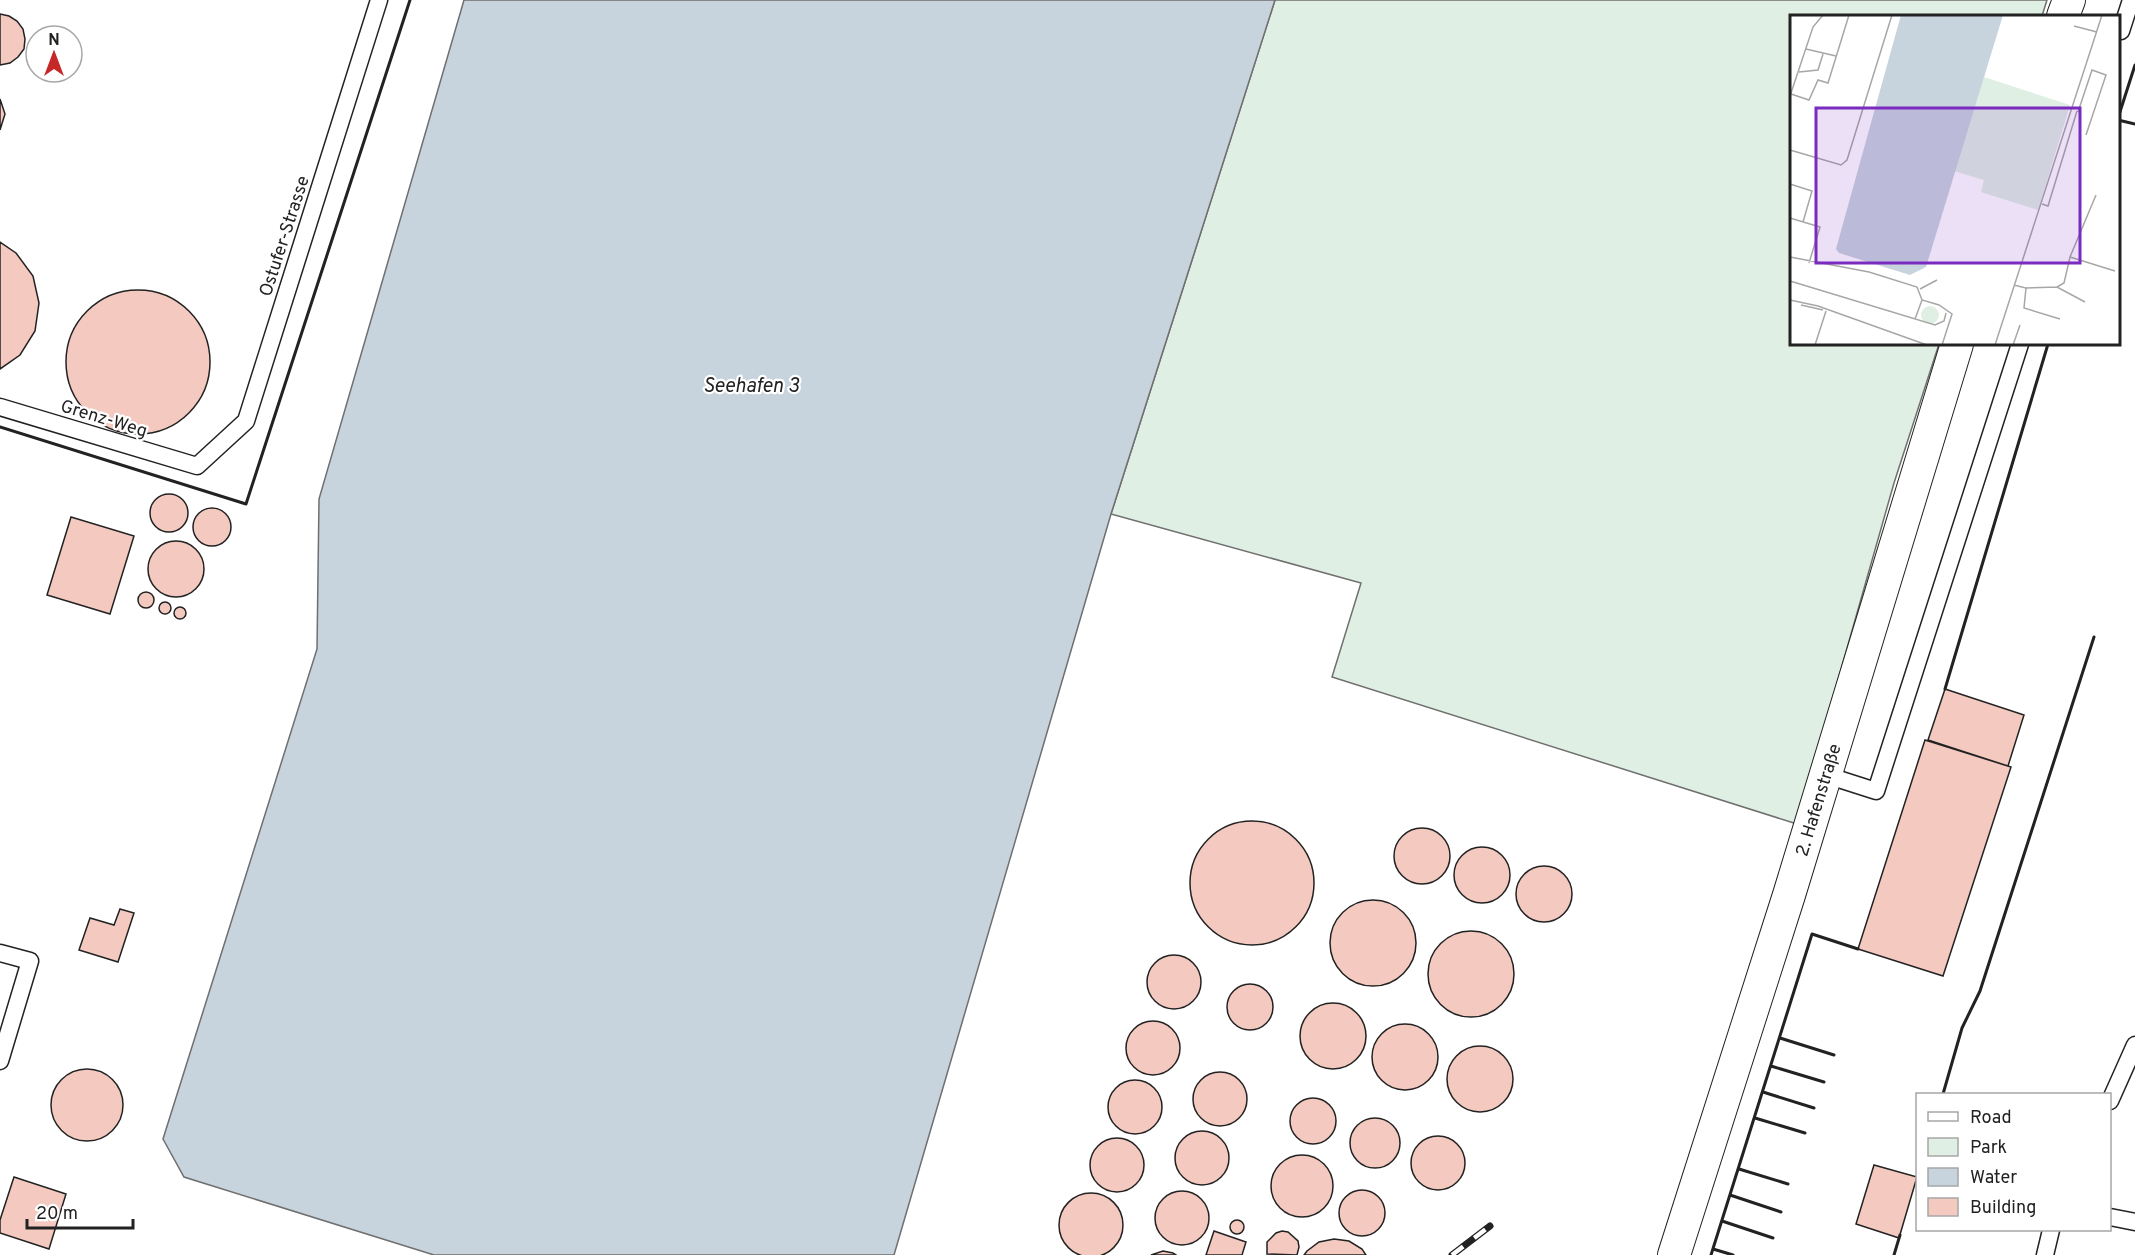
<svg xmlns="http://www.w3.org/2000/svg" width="2135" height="1255" viewBox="0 0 2135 1255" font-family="Overpass,sans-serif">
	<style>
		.green { fill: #e0efe3; stroke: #6f6f6f; stroke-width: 1.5 }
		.water { fill: #c7d3dd; stroke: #6f6f6f; stroke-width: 1.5 }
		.building { fill: #f3c9c0; stroke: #222; stroke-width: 1.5 }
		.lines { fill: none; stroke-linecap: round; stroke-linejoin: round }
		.lane-casing { stroke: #222; stroke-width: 19 }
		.street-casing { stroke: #222; stroke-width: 34 }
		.lane { stroke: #fff; stroke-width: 16 }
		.street { stroke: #fff; stroke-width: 32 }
		.rail-casing { stroke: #222; stroke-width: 7 }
		.rail { stroke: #fff; stroke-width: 4.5; stroke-dasharray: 14; stroke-linecap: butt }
		.wall { stroke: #222; stroke-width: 3 }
		.labels { text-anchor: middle; stroke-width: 4.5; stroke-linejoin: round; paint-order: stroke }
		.street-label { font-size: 18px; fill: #222; stroke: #fff }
		.water-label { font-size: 20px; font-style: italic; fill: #222; stroke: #fff }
		.inset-road { fill: none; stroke: #a7a7a7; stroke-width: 1.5 }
		.view { fill: #7b2cbf; fill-opacity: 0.15; stroke: #7b2cbf; stroke-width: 3 }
		.inset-edge { fill: none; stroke: #222; stroke-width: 3 }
	</style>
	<rect width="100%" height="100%" fill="#fff"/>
	<path class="green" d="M 1275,0 L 2047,0 L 2042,16 L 1792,16 L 1792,344 L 1939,344 L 1894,483 L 1797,824 L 1332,677 L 1361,583 L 1111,514 Z"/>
	<path class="water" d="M 464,0 L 1275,0 L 1111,514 L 894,1255 L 434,1255 L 184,1177 L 163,1139 L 317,649 L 319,499 Z"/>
	<path class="building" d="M 0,14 L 9,16 L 17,21 L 23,29 L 25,39 L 24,49 L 18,57 L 10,63 L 0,65 Z
		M 0,99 L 5,114 L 0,130 Z
		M 0,242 L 16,253 L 33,276 L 39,303 L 35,331 L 20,355 L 0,369 Z
		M66 362a72 72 0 1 1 144 0a72 72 0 1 1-144 0Z
		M150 513a19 19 0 1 1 38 0a19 19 0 1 1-38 0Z
		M193 527a19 19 0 1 1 38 0a19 19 0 1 1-38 0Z
		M 71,517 L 134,536 L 110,614 L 47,595 Z
		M148 569a28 28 0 1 1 56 0a28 28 0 1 1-56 0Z
		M138 600a8 8 0 1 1 16 0a8 8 0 1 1-16 0Z
		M159 608a6 6 0 1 1 12 0a6 6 0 1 1-12 0Z
		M174 613a6 6 0 1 1 12 0a6 6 0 1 1-12 0Z
		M 1945,689 L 2024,715 L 2008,766 L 1928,740 Z
		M 1925,740 L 2011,767 L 1943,976 L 1858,949 Z
		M1190 883a62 62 0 1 1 124 0a62 62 0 1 1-124 0Z
		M1394 856a28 28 0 1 1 56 0a28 28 0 1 1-56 0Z
		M1454 875a28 28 0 1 1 56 0a28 28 0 1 1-56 0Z
		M1516 894a28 28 0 1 1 56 0a28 28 0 1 1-56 0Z
		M1330 943a43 43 0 1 1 86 0a43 43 0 1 1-86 0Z
		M 120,909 L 134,913 L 118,962 L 79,950 L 90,918 L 114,925 Z
		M1428 974a43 43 0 1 1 86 0a43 43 0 1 1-86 0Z
		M1147 982a27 27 0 1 1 54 0a27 27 0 1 1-54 0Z
		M1227 1007a23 23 0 1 1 46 0a23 23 0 1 1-46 0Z
		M1300 1036a33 33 0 1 1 66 0a33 33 0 1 1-66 0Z
		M1126 1048a27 27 0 1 1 54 0a27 27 0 1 1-54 0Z
		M1372 1057a33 33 0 1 1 66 0a33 33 0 1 1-66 0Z
		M1447 1079a33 33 0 1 1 66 0a33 33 0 1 1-66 0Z
		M51 1105a36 36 0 1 1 72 0a36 36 0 1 1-72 0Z
		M1193 1099a27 27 0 1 1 54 0a27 27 0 1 1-54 0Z
		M1108 1107a27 27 0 1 1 54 0a27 27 0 1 1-54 0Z
		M1290 1121a23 23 0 1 1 46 0a23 23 0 1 1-46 0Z
		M1350 1143a25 25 0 1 1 50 0a25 25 0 1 1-50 0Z
		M1175 1158a27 27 0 1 1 54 0a27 27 0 1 1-54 0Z
		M1411 1163a27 27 0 1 1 54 0a27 27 0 1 1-54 0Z
		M1090 1165a27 27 0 1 1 54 0a27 27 0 1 1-54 0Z
		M1271 1186a31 31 0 1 1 62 0a31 31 0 1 1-62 0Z
		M 1874,1165 L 1917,1177 L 1899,1238 L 1856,1224 Z
		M 14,1177 L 66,1194 L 49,1249 L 0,1233 L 0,1220 Z
		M1339 1213a23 23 0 1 1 46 0a23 23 0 1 1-46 0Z
		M1155 1218a27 27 0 1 1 54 0a27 27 0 1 1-54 0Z
		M1059 1225a32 32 0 1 1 64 0a32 32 0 1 1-64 0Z
		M1230 1227a7 7 0 1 1 14 0a7 7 0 1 1-14 0Z
		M 1214,1231 L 1246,1242 L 1242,1255 L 1206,1255 Z
		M 1282,1231 L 1288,1232 L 1298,1241 L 1299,1247 L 1297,1255 L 1267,1254 L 1267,1242 L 1276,1233 Z
		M 1334,1239 L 1349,1241 L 1362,1249 L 1366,1255 L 1304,1255 L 1307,1251 L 1319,1242 Z
		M 1163,1251 L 1173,1253 L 1176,1255 L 1151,1255 Z"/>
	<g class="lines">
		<g class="lane-casing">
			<path id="lane" d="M 2121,31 L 2131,0
				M 0,407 L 197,466 L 246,421 L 379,0
				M 1826,775 L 1876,791 L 2020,344
				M 0,953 L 30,961 L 0,1061
				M 2110,1101 L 2135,1045
				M 2110,1217 L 2135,1222
				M 2045,1255 L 2051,1230"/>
		</g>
		<g class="street-casing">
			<path id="street" d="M 2063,16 L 2069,0
				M 1674,1255 L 1789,895 L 1957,344"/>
		</g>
		<use href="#lane" class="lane"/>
		<use href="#street" class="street"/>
		<g class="rail-casing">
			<path id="rail" d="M 1452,1255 L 1490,1226"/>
		</g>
		<use href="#rail" class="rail"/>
		<path class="wall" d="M 2118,118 L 2135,65
			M 2118,120 L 2135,124
			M 0,427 L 246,504 L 410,0
			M 1945,689 L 2048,344
			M 1780,1038 L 1834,1055
			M 1771,1066 L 1824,1082
			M 1763,1092 L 1814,1108
			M 1943,1094 L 1962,1028 L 1980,991 L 2094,637
			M 1755,1118 L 1805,1133
			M 1739,1169 L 1788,1184
			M 1730,1195 L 1781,1212
			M 1722,1221 L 1773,1238
			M 1713,1249 L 1733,1255
			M 1711,1255 L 1812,934 L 1858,949
			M 1894,1255 L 1900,1235"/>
	</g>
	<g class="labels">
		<g class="street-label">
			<text transform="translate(284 236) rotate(-72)" y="6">Ostufer-Strasse</text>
			<text transform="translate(104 418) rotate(17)" y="6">Grenz-Weg</text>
			<text transform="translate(1818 800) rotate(-73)" y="6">2. Hafenstraße</text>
		</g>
		<g class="water-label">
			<text x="751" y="392">Seehafen 3</text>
		</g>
	</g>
	<g transform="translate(1790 15)">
		<rect width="330" height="330" fill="#fff"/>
		<path d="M 194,62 L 280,90 L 248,195 L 191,177 L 194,165 L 164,156 ZM131 300a9 9 0 1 1 18 0a9 9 0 1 1-18 0Z" fill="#e0efe3"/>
		<path d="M 111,0 L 213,0 L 136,252 L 120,260 L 49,238 L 46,234 Z" fill="#c7d3dd"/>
		<path class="inset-road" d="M 284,11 L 307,17M 16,34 L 46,41M 9,57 L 28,55 L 33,39M 1,79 L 19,85 L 28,65 L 38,68 L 59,0M 0,81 L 23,12 L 33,0M 288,97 L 302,55 L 316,60 L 296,120M 0,135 L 51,150 L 57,145 L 102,0M 0,169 L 22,176 L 13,207M 252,189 L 258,191 L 287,96M 0,203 L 30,212 L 19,248M 0,242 L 79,257 L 127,272 L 132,285 L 149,290 L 162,299 L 152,330M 280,242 L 325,256M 0,266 L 145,310 L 154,306 L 156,298M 224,270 L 236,273 L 234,293 L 270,304M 267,272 L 274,268 L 280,242 L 306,180M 236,273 L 267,272 L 295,287M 130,274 L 147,265M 0,285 L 28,291 L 137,330M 11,290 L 33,295M 125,304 L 132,285M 25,330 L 36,296M 205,330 L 312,0M 223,330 L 230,310"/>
		<path class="view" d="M 26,93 L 290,93 L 290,248 L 26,248 Z"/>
		<rect width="330" height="330" class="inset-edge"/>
	</g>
	<rect x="1916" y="1093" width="195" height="138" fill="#ffffff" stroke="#a7a7a7" stroke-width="1.5"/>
	<rect x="1928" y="1112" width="30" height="9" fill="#ffffff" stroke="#a7a7a7" stroke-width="1.5"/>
	<text x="1970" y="1123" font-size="18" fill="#222222">Road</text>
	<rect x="1928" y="1138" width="30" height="18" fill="#e0efe3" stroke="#a7a7a7" stroke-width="1.5"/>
	<text x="1970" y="1153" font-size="18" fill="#222222">Park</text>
	<rect x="1928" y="1168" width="30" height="18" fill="#c7d3dd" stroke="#a7a7a7" stroke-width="1.5"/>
	<text x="1970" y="1183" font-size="18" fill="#222222">Water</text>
	<rect x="1928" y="1198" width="30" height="18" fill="#f3c9c0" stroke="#a7a7a7" stroke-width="1.5"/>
	<text x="1970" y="1213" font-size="18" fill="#222222">Building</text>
	<g transform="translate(54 54)"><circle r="28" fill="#ffffff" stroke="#a7a7a7" stroke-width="1.5"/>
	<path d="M0-4.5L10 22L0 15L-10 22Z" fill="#c62828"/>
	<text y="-9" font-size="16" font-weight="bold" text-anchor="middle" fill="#222222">N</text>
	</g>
	<path d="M27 1219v9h106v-9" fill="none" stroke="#222222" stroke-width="3"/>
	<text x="36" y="1219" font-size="18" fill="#222222" stroke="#ffffff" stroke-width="4.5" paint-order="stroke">20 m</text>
</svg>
